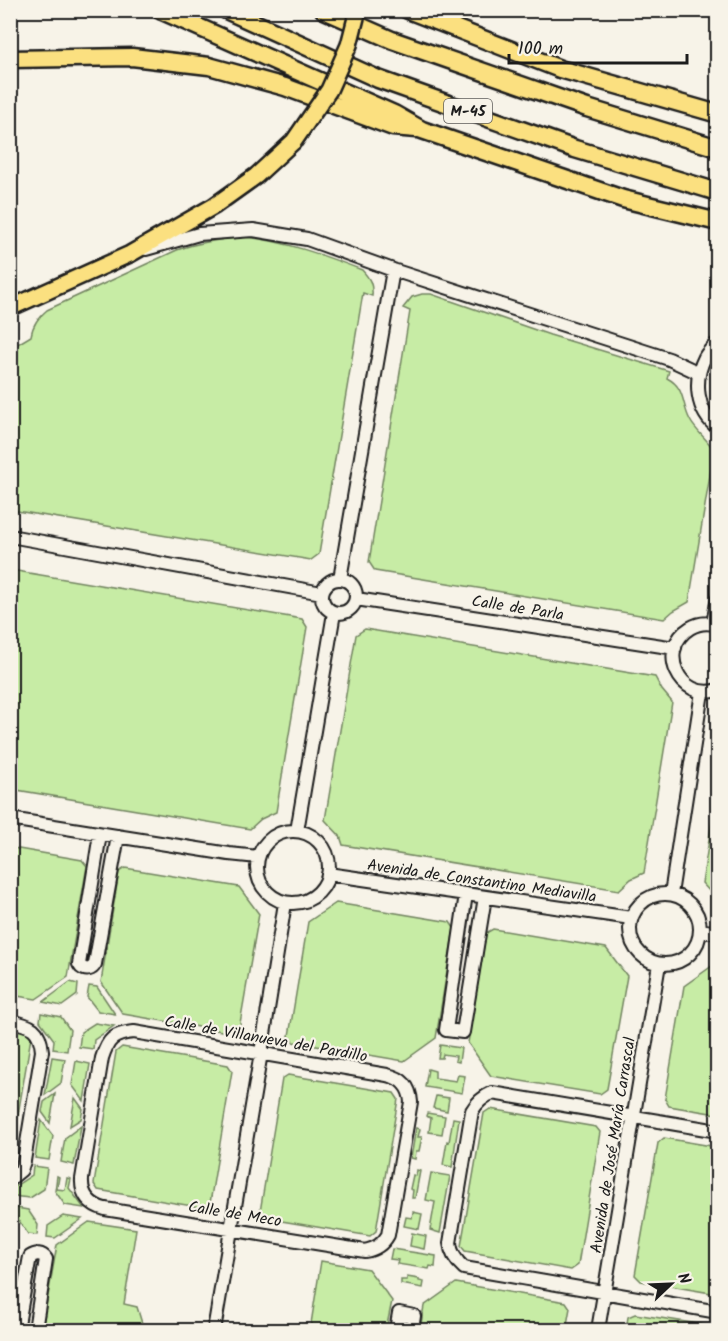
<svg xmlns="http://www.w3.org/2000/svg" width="728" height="1341" viewBox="0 0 728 1341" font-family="Kalam,sans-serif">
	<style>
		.green { fill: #c7eca5; stroke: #728460; stroke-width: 1.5 }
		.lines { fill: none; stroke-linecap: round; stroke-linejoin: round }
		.minor-casing { stroke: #1c1c1c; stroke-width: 16 }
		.major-casing { stroke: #1c1c1c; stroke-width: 20 }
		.highway-casing { stroke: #1c1c1c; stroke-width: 21 }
		.minor { stroke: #f7f3e8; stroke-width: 12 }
		.major { stroke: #fbe080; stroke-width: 15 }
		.highway { stroke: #fbe080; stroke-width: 16 }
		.major-bridge-casing { stroke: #1c1c1c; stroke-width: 20; stroke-linecap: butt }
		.major-bridge { stroke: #fbe080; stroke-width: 15 }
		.labels { text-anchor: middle; stroke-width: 4.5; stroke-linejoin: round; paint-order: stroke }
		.shield { fill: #f7f3e8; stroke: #5e5c59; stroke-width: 1.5 }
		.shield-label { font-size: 15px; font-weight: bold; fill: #1c1c1c }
		.street-label { font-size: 16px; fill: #1c1c1c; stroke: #f7f3e8 }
	</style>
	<rect width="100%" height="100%" fill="#f7f3e8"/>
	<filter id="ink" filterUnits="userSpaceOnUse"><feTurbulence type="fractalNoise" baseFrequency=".0167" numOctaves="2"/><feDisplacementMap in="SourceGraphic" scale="12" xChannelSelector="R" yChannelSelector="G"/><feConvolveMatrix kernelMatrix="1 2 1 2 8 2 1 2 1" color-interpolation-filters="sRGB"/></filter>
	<g filter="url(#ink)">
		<path class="green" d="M 244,237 C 285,241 323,255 362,270 C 370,279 373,284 372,296 L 363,293 L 319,554 L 311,560 L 11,510 L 11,348 L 31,336 C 33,324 38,318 47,310 L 177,250 C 199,242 220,239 244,237 Z
			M 422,294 L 431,294 L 550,335 L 669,371 L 667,378 C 686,388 681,403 690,420 C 696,432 710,441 714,451 L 689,602 L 673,611 L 664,619 L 375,571 L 369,562 L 410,311 L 403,308 L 412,297 Z
			M 11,570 L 302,619 L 307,627 L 276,812 L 261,819 L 250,829 L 11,789 Z
			M 365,629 L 655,677 L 662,690 L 672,702 L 644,873 L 631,879 L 619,890 L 343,845 L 340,836 L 325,820 L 356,635 Z
			M 717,790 L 718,904 L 717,904 L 712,894 L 702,883 Z
			M 13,848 L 82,860 L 87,866 L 68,977 L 36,999 L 11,995 L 10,862 Z
			M 125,868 L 239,887 L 259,914 L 239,1029 L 233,1033 L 123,1014 L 101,982 L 119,872 Z
			M 336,903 L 450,922 L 454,928 L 436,1038 L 404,1061 L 293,1042 L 289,1036 L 308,922 Z
			M 493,929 L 606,948 L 627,976 L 607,1089 L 600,1094 L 491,1076 L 468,1043 L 486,933 Z
			M 712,966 L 718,967 L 717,1114 L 669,1106 L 665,1099 L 684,986 Z
			M 70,982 L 78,984 L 77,995 L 62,1006 L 43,1002 Z
			M 89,986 L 97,987 L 115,1014 L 98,1011 L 87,997 Z
			M 41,1013 L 61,1017 L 70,1030 L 67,1051 L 53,1049 L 54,1040 L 40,1021 Z
			M 95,1023 L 114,1026 L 94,1040 L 93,1049 L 79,1047 L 81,1032 Z
			M 11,1028 L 26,1031 L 31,1037 L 11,1157 Z
			M 440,1045 L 461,1048 L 459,1062 L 455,1061 L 456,1056 L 443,1054 L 442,1058 L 438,1058 Z
			M 122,1047 L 228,1065 L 232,1071 L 210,1203 L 204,1208 L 98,1190 L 94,1184 L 116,1052 Z
			M 52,1057 L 65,1059 L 61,1083 L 45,1095 Z
			M 76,1061 L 90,1064 L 84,1101 L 72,1085 Z
			M 428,1069 L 435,1071 L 435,1078 L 456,1081 L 458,1075 L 465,1076 L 462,1093 L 425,1087 Z
			M 288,1075 L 394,1093 L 398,1099 L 376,1231 L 370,1236 L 264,1218 L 260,1212 L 282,1079 Z
			M 55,1094 L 50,1123 L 42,1112 L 44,1102 Z
			M 436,1096 L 449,1098 L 447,1111 L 433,1108 Z
			M 75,1098 L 83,1109 L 81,1119 L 70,1126 Z
			M 490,1109 L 596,1127 L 600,1132 L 578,1265 L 571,1270 L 465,1251 L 461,1246 L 484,1113 Z
			M 427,1113 L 445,1116 L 442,1134 L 429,1132 L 431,1118 L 426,1116 Z
			M 453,1118 L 459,1119 L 452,1167 L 443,1165 L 447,1141 L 449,1142 Z
			M 41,1120 L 53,1136 L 49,1160 L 35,1158 Z
			M 81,1126 L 74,1165 L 61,1162 L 65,1138 Z
			M 416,1128 L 420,1129 L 418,1137 L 422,1137 L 419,1151 L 416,1151 L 415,1159 L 411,1158 Z
			M 664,1138 L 717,1147 L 717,1294 L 641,1281 L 635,1275 L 658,1143 Z
			M 33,1166 L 47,1168 L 44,1189 L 30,1198 L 11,1196 L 11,1189 L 32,1175 Z
			M 417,1170 L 420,1171 L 415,1198 L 412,1198 L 413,1190 L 410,1189 L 413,1175 L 416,1176 Z
			M 431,1173 L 450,1176 L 440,1233 L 430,1230 L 435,1202 L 426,1200 Z
			M 57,1176 L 59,1177 L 57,1189 L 65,1190 L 67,1178 L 71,1179 L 69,1188 L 84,1208 L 65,1205 L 55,1191 Z
			M 11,1207 L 28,1210 L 38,1225 L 37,1235 L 28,1234 L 11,1209 Z
			M 413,1212 L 422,1214 L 419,1229 L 404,1226 L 406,1217 L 412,1218 Z
			M 63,1216 L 82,1219 L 55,1238 L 47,1237 L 48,1226 Z
			M 89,1222 L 136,1229 L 124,1304 L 137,1307 L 144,1330 L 42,1330 L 57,1245 Z
			M 412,1233 L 426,1236 L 424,1249 L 410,1246 Z
			M 392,1249 L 436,1256 L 435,1267 L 430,1266 L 429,1269 L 397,1264 L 398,1260 L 390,1259 Z
			M 321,1261 L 368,1269 L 392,1301 L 386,1330 L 310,1330 Z
			M 407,1277 L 419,1279 L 419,1281 L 424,1282 L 423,1288 L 401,1284 L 401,1280 L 407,1280 Z
			M 456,1283 L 566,1302 L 570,1308 L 566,1330 L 420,1330 L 424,1306 Z
			M 635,1314 L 717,1327 L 717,1330 L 626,1330 L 628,1317 Z"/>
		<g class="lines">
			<g class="minor-casing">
				<path id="minor" d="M 146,249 L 199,234 L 253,230 L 307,239 L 393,270 L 669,359 L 699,373
					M 718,342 C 713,347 708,352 705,357 C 693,380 696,412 718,428
					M 10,536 L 322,593
					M322 596a17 17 0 1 1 34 0a17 17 0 1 1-34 0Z
					M 340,579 L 393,270
					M 356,599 L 675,648
					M 713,623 L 718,598
					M 718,625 C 708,622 698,623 690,628 C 656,649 679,702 718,690
					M 10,819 L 229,854 L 258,857
					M257 867a36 36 0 1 1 72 0a36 36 0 1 1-72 0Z
					M 297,831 L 334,613
					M 100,834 L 79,964 L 81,967 C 86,971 92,970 95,964 L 118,836
					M 328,874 L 631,918
					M630 929a35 35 0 1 1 70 0a35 35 0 1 1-70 0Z
					M 466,894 L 446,1030 L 463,1032 L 485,897
					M 671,894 L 702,692
					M 700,930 L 718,933
					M 10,1021 C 31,1025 40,1028 42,1051 L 24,1161 L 21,1170 L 10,1179
					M 134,1032 L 387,1075 C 402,1078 410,1087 411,1102 L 388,1235 C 383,1244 376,1249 365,1251 L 105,1209 C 90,1205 81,1195 82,1179 L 102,1058 C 108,1039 113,1034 134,1032 Z
					M 718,1131 L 492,1093 C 483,1097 477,1102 472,1111 L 450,1243 C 451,1254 456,1261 464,1268 L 718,1312
					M 17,1330 L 29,1262 L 30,1257 C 36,1253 42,1253 46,1259 L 35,1330
					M 214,1330 L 261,1053 L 285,903
					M 396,1330 L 399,1313 L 414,1316 L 412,1330
					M 598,1330 L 659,964"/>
			</g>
			<g class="major-casing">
				<path id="major" d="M 10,308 L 130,254 L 214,206 L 256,176 L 294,141"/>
			</g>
			<g class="highway-casing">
				<path id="highway" d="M 160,10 L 394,114 L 422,130 L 623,199 L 718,222
					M 226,10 L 378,79 L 575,149 L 718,192
					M 324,10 L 392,40 L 587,108 L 718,148
					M 408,10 L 560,69 L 718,114
					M 10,59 L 132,57 L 209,66 L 285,87 L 393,127 L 416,129"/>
			</g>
			<use href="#minor" class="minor"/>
			<use href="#major" class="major"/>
			<use href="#highway" class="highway"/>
			<g class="major-bridge-casing">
				<path id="major-bridge" d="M 294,141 L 329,90 L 349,45 L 358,10"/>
			</g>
			<use href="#major-bridge" class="major-bridge"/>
		</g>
	</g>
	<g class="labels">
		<rect class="shield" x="444" y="99" width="48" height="24" rx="4.5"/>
		<g class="shield-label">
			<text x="468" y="116">M-45</text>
		</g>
		<g class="street-label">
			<text transform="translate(518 607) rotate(9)" y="6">Calle de Parla</text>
			<text transform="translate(482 880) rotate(8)" y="6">Avenida de Constantino Mediavilla</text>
			<text transform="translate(266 1038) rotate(10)" y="6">Calle de Villanueva del Pardillo</text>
			<text transform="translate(612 1145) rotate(-81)" y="6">Avenida de José María Carrascal</text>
			<text transform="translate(235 1213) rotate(9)" y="6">Calle de Meco</text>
		</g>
	</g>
	<rect width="728" height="1341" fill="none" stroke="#f7f3e8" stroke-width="36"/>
	<rect x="18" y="18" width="692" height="1305" fill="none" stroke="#1c1c1c" stroke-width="2" filter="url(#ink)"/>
	<g transform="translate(671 1284) rotate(67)" stroke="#f7f3e8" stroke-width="4.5" paint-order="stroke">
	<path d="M0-4.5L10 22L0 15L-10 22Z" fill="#1c1c1c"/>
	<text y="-9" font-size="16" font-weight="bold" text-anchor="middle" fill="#1c1c1c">N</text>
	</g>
	<path d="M509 54v9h178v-9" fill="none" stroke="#1c1c1c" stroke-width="3"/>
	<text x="518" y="54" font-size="18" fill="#1c1c1c" stroke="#f7f3e8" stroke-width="4.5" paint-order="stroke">100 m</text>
</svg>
